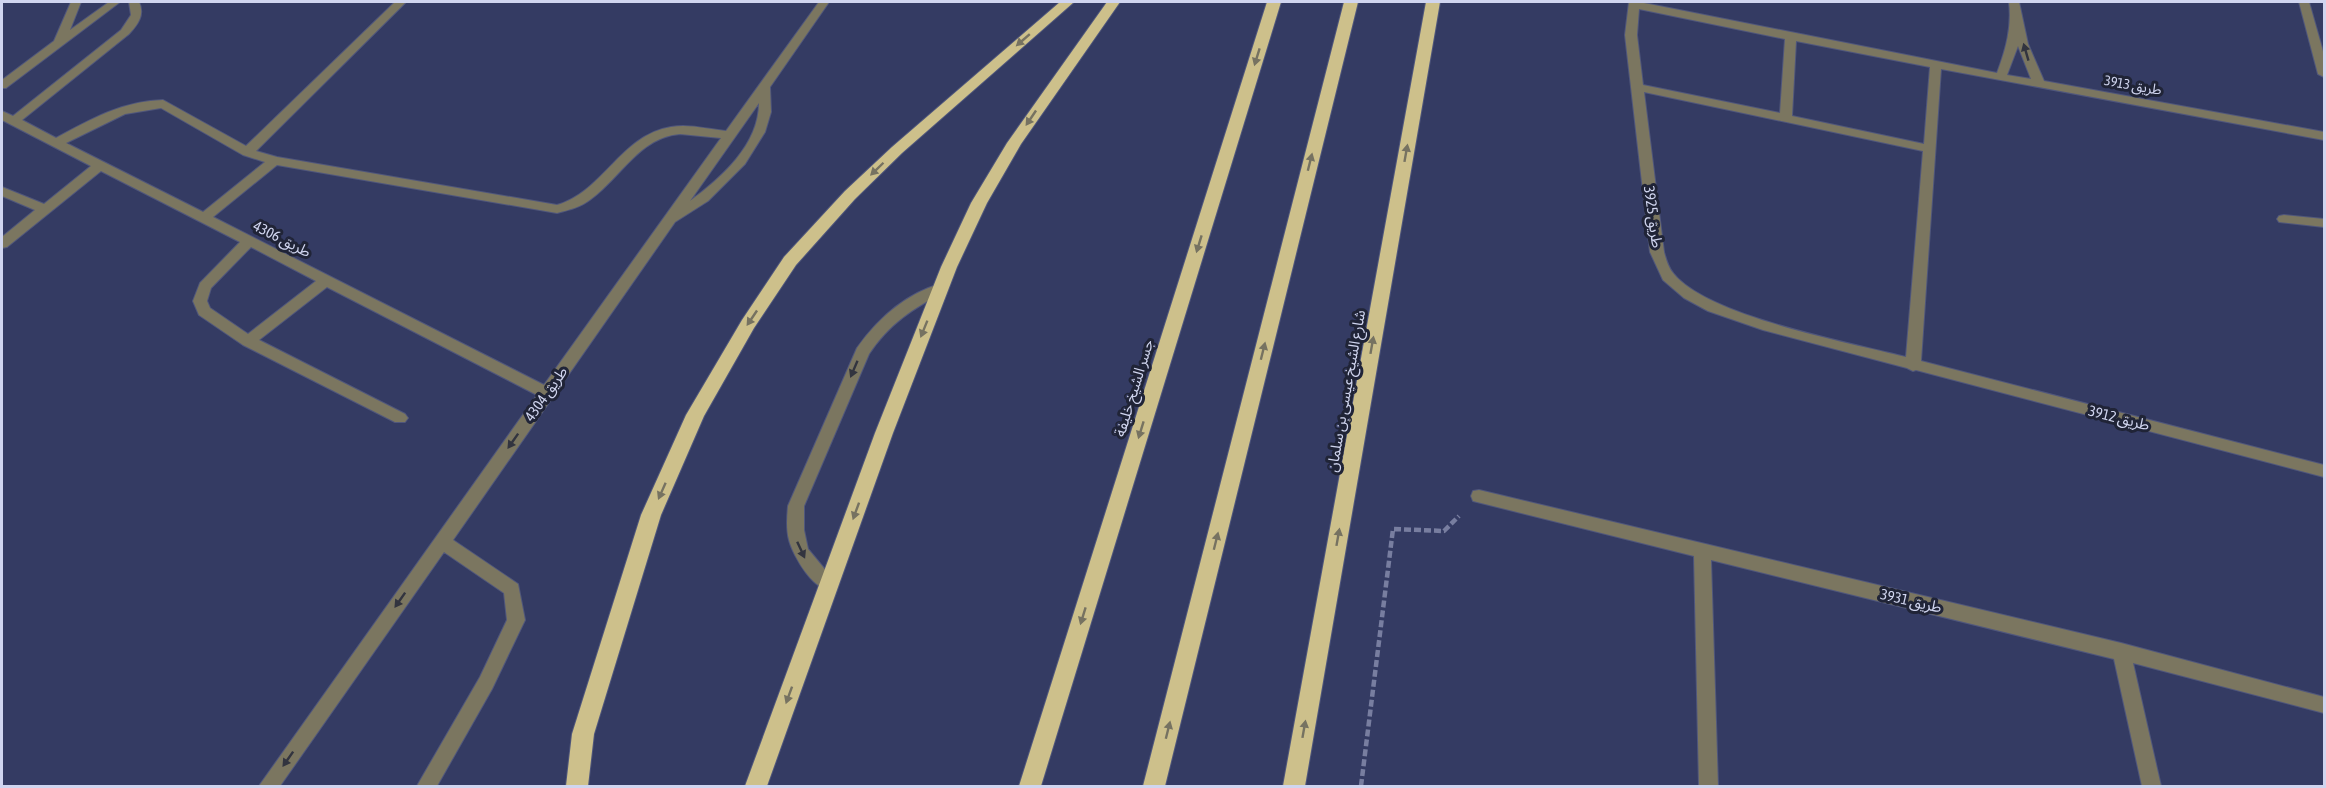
<svg xmlns="http://www.w3.org/2000/svg" width="2326" height="788" viewBox="0 0 2326 788" font-family="'Asap Condensed','Noto Sans Arabic',sans-serif">
	<style>
		.lines { fill: none; stroke-linecap: round; stroke-linejoin: round }
		.minor-casing { stroke: #50577c; stroke-width: 2 }
		.highway-casing { stroke: #50577c; stroke-width: 2 }
		.path { stroke: #787ea0; stroke-width: 4.5; stroke-dasharray: 7 3; stroke-linecap: butt }
		.minor { fill: #7b7660; fill-rule: evenodd }
		.highway { fill: #cdc08b; fill-rule: evenodd }
		.oneway { fill: #767261 }
		.oneway2 { fill: #32343f }
		.labels { text-anchor: middle; stroke-width: 6; stroke-linejoin: round; paint-order: stroke }
		.far-street-label { font-size: 14px; fill: #d0d5ef; stroke: #202437 }
		.street-label { font-size: 15px; fill: #d0d5ef; stroke: #202437 }
	</style>
	<rect width="100%" height="100%" fill="#343b63"/>
	<g class="lines">
		<g class="minor-casing">
			<path id="minor" d="M 71,2 L 81,2 L 70,30 L 109,2 L 120,2 L 6,88 L 2,88 L 2,80 L 54,41 Z
				M 129,2 L 139,2 C 145,15 138,24 129,34 L 22,120 L 56,138 C 91,119 123,101 163,100 L 246,146 L 395,2 L 406,2 L 256,151 L 277,157 L 557,205 C 603,192 621,135 671,127 C 689,124 708,129 726,131 L 819,2 L 829,2 L 770,87 L 771,112 L 765,132 L 745,164 L 708,201 L 675,222 L 453,540 L 518,584 L 525,620 L 492,689 L 437,786 L 417,786 L 480,677 L 507,620 L 504,593 L 444,552 L 280,786 L 259,786 L 537,395 L 327,287 L 259,340 L 405,414 L 408,418 L 405,422 L 395,422 L 243,345 L 199,315 L 193,301 L 200,283 L 240,242 L 101,171 L 7,247 L 2,248 L 2,237 L 35,210 L 2,196 L 2,187 L 44,204 L 91,166 L 2,120 L 2,111 L 13,116 L 121,30 L 131,15 ZM 759,103 C 759,145 721,178 690,201 ZM 161,108 L 243,155 L 265,162 L 203,212 L 66,143 L 125,114 ZM 680,134 L 721,138 L 544,385 L 213,217 L 277,165 L 557,213 C 569,210 581,207 591,199 C 621,177 640,137 680,134 ZM 251,247 L 316,281 L 248,334 L 210,308 L 207,301 L 211,288 Z
				M 1629,2 L 1639,2 L 1997,73 C 2006,49 2012,27 2009,2 L 2019,2 L 2028,44 L 2044,81 L 2324,132 L 2324,140 L 1941,69 L 1921,361 L 2324,465 L 2324,477 L 1916,370 L 1913,371 L 1907,368 L 1763,330 L 1708,311 L 1684,298 L 1663,280 L 1650,252 L 1625,35 ZM 1639,9 L 1785,39 L 1780,113 L 1643,85 L 1637,35 ZM 1796,41 L 1930,67 L 1924,144 L 1792,116 ZM 2018,46 L 2031,79 L 2007,75 ZM 1644,92 L 1923,151 L 1906,357 C 1851,343 1706,316 1673,273 C 1668,267 1666,259 1664,252 Z
				M 2299,2 L 2309,2 L 2324,55 L 2324,77 L 2318,74 Z
				M 2284,215 L 2324,219 L 2324,227 L 2279,222 L 2277,219 L 2279,216 Z
				M 940,284 L 947,289 L 945,292 C 914,307 888,325 869,354 L 804,506 L 804,530 L 808,549 L 837,584 L 835,589 C 816,596 793,556 789,540 C 786,529 787,517 788,506 L 857,348 C 877,320 905,294 940,284 Z
				M 1479,490 L 2121,643 L 2324,697 L 2324,713 L 2133,663 L 2161,786 L 2142,786 L 2114,659 L 1711,560 L 1718,786 L 1699,786 L 1694,556 L 1473,501 L 1471,496 L 1473,491 Z"/>
		</g>
		<g class="highway-casing">
			<path id="highway" d="M 1060,2 L 1074,2 L 902,153 L 855,199 L 796,265 L 754,328 L 704,416 L 661,515 L 594,734 L 588,786 L 566,786 L 572,734 L 641,515 L 686,415 L 742,320 L 784,257 L 845,191 L 892,147 Z
				M 1107,2 L 1120,2 L 1021,144 L 987,203 L 957,267 L 893,433 L 767,786 L 745,786 L 875,433 L 941,267 L 971,203 L 1007,143 Z
				M 1267,2 L 1281,2 L 1041,786 L 1019,786 Z
				M 1344,2 L 1358,2 L 1165,786 L 1143,786 Z
				M 1426,2 L 1440,2 L 1305,786 L 1283,786 Z"/>
		</g>
		<path class="path" d="M 1361,786 L 1393,529 L 1444,531 L 1459,516"/>
		<use href="#minor" class="minor"/>
		<use href="#highway" class="highway"/>
	</g>
	<defs><path id="oneway-solid" d="M-6-.8H1V-3.2L6.5 0L1 3.2V.8H-6Z" transform="scale(1.5)"/></defs>
	<g class="oneway">
		<use href="#oneway-solid" transform="translate(1023 40) rotate(139)"/>
		<use href="#oneway-solid" transform="translate(1257 57) rotate(107)"/>
		<use href="#oneway-solid" transform="translate(1031 118) rotate(124)"/>
		<use href="#oneway-solid" transform="translate(1406 153) rotate(-80)"/>
		<use href="#oneway-solid" transform="translate(1310 162) rotate(-76)"/>
		<use href="#oneway-solid" transform="translate(877 169) rotate(136)"/>
		<use href="#oneway-solid" transform="translate(1199 244) rotate(107)"/>
		<use href="#oneway-solid" transform="translate(752 318) rotate(124)"/>
		<use href="#oneway-solid" transform="translate(924 329) rotate(112)"/>
		<use href="#oneway-solid" transform="translate(1372 345) rotate(-80)"/>
		<use href="#oneway-solid" transform="translate(1263 351) rotate(-76)"/>
		<use href="#oneway-solid" transform="translate(1141 430) rotate(107)"/>
		<use href="#oneway-solid" transform="translate(662 491) rotate(114)"/>
		<use href="#oneway-solid" transform="translate(856 511) rotate(110)"/>
		<use href="#oneway-solid" transform="translate(1338 537) rotate(-80)"/>
		<use href="#oneway-solid" transform="translate(1216 541) rotate(-76)"/>
		<use href="#oneway-solid" transform="translate(1083 616) rotate(107)"/>
		<use href="#oneway-solid" transform="translate(789 695) rotate(110)"/>
		<use href="#oneway-solid" transform="translate(1304 729) rotate(-80)"/>
		<use href="#oneway-solid" transform="translate(1168 730) rotate(-76)"/>
	</g>
	<g class="oneway2">
		<use href="#oneway-solid" transform="translate(2026 52) rotate(-106)"/>
		<use href="#oneway-solid" transform="translate(854 369) rotate(113)"/>
		<use href="#oneway-solid" transform="translate(513 441) rotate(125)"/>
		<use href="#oneway-solid" transform="translate(801 550) rotate(65)"/>
		<use href="#oneway-solid" transform="translate(400 600) rotate(125)"/>
		<use href="#oneway-solid" transform="translate(288 759) rotate(125)"/>
	</g>
	<g class="labels">
		<g class="far-street-label">
			<text transform="translate(2133 85) rotate(10)" y="5">طريق 3913</text>
		</g>
		<g class="street-label">
			<text transform="translate(1653 217) rotate(82)" y="5">طريق 3925</text>
			<text transform="translate(282 239) rotate(27)" y="5">طريق 4306</text>
			<text transform="translate(1134 388) rotate(-73)" y="5">جسر الشيخ خليفة</text>
			<text transform="translate(1346 391) rotate(-80)" y="5">شارع الشيخ عيسى بن سلمان</text>
			<text transform="translate(546 394) rotate(-55)" y="5">طريق 4304</text>
			<text transform="translate(2119 418) rotate(14)" y="5">طريق 3912</text>
			<text transform="translate(1911 601) rotate(13)" y="5">طريق 3931</text>
		</g>
	</g>
	<rect width="2326" height="788" fill="none" stroke="#d0d5ef" stroke-width="6"/>
</svg>
